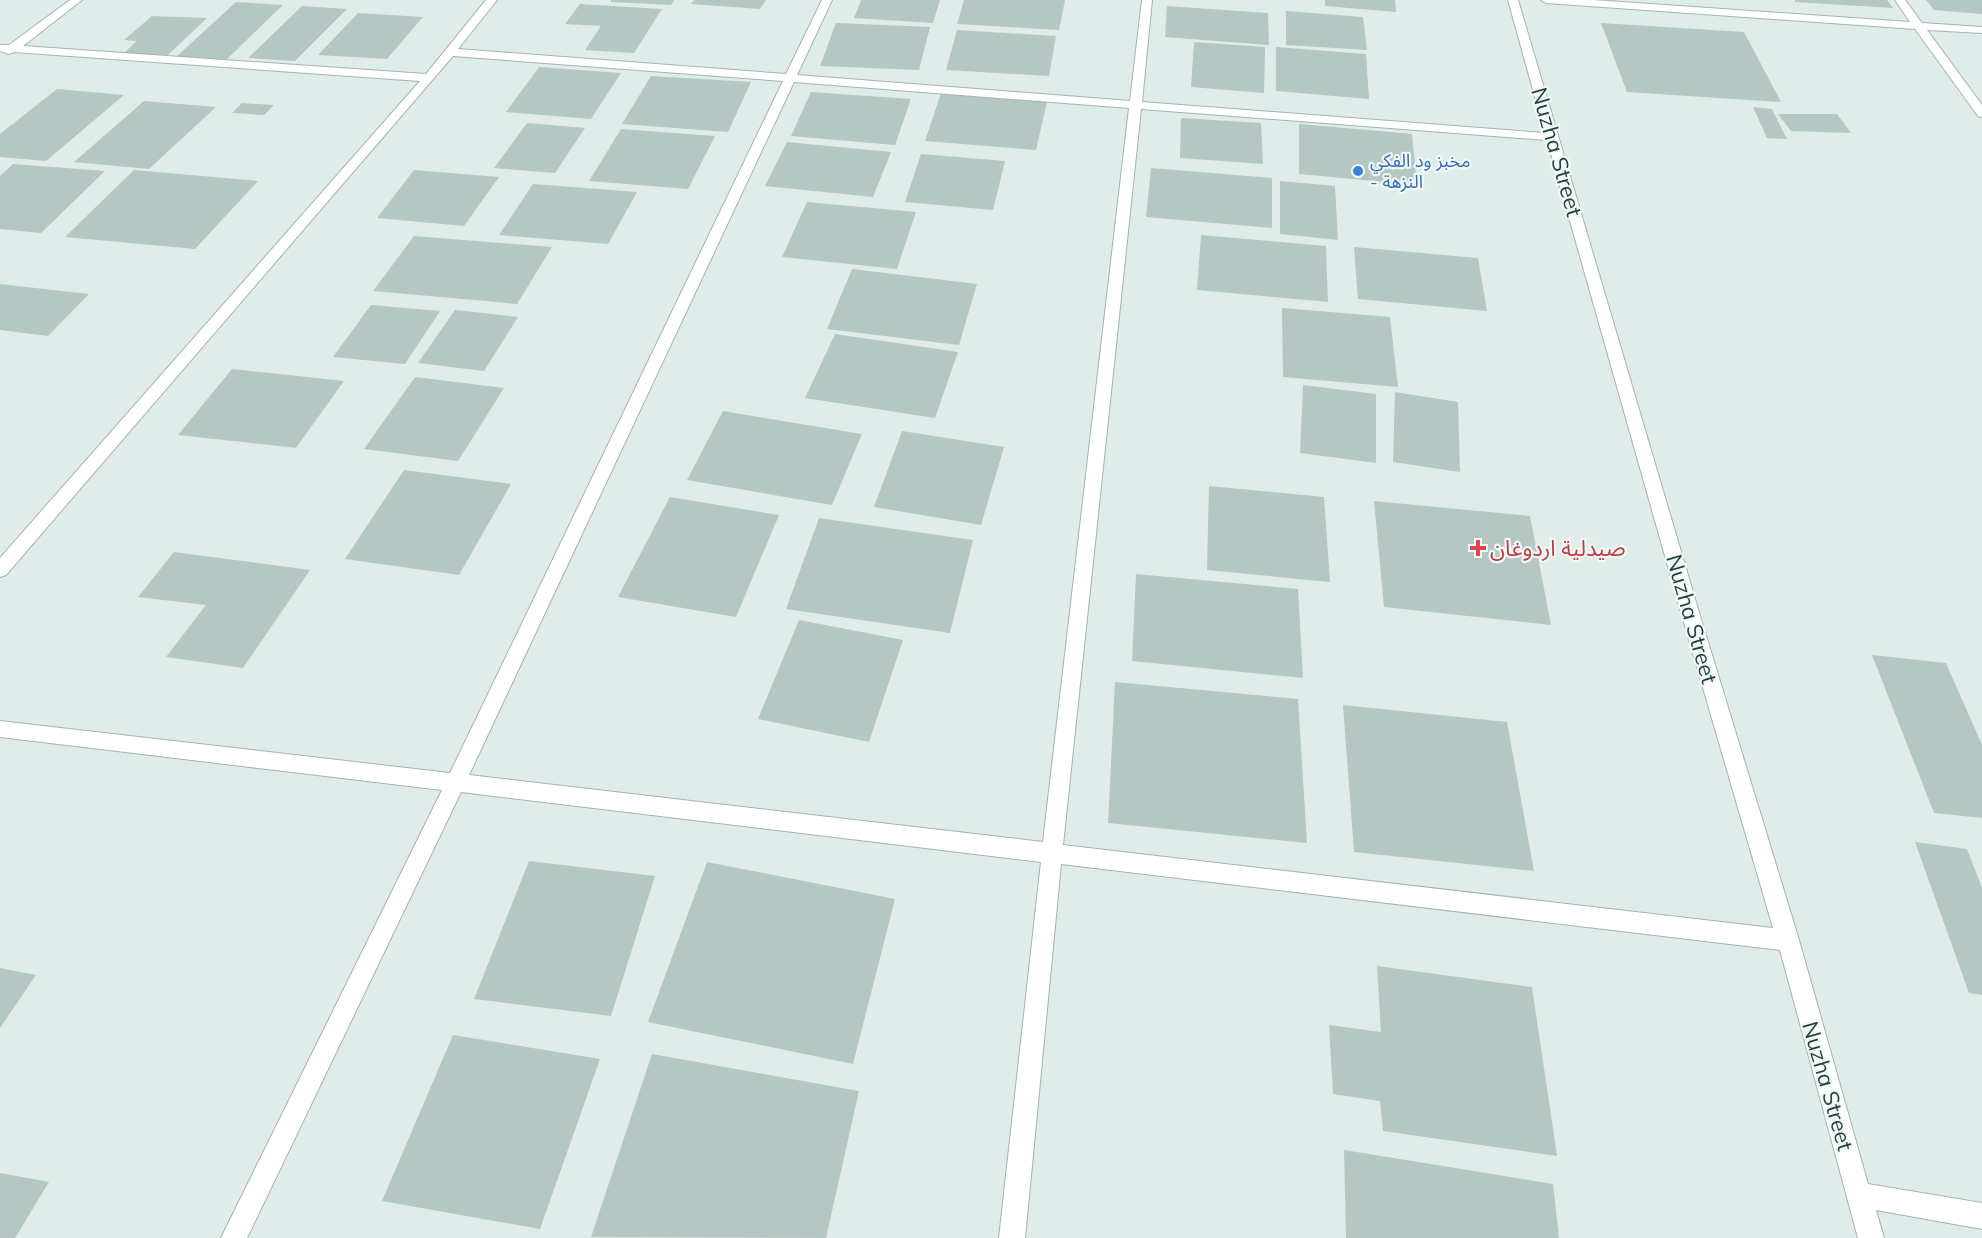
<svg xmlns="http://www.w3.org/2000/svg" width="1982" height="1238" viewBox="0 0 1982 1238" font-family="Mulish,'Noto Sans Arabic',sans-serif">
	<style>
		.building { fill: #b5c7c3 }
		.lines { fill: none; stroke-linecap: round; stroke-linejoin: round }
		.minor-casing { stroke: #a2b4b2; stroke-width: 2 }
		.minor { fill: #fff; fill-rule: evenodd }
		.shop-dot { fill: #3f7fe0; stroke: #f1f9f6; stroke-width: 2 }
		.health-dot { fill: #e0444e; stroke: #f1f9f6; stroke-width: 2 }
		.labels { text-anchor: middle; stroke-width: 4.5; stroke-linejoin: round; paint-order: stroke }
		.far-shop-label { font-size: 18px; fill: #366cbe; stroke: #f1f9f6; text-anchor: start }
		.street-label { font-size: 22px; fill: #1f3e3c; stroke: #f1f9f6 }
		.health-label { font-size: 22px; fill: #be3a42; stroke: #f1f9f6; text-anchor: start }
	</style>
	<rect width="100%" height="100%" fill="#e0ece9"/>
	<path class="building" d="M 611,0 L 674,0 L 671,5 L 611,2 Z
		M 694,0 L 766,0 L 760,9 L 691,4 Z
		M 861,0 L 940,0 L 933,23 L 854,18 Z
		M 964,0 L 1065,0 L 1059,30 L 957,24 Z
		M 1325,0 L 1395,0 L 1396,12 L 1325,6 Z
		M 1795,0 L 1887,0 L 1893,8 L 1795,2 Z
		M 1926,0 L 1982,0 L 1982,14 L 1934,10 Z
		M 236,2 L 283,5 L 226,60 L 176,57 Z
		M 580,4 L 662,9 L 634,53 L 585,50 L 601,26 L 565,24 Z
		M 302,6 L 347,9 L 295,61 L 248,58 Z
		M 1167,6 L 1268,13 L 1269,45 L 1165,37 Z
		M 1286,11 L 1363,17 L 1367,50 L 1286,45 Z
		M 358,13 L 423,17 L 387,59 L 318,55 Z
		M 152,16 L 207,18 L 168,55 L 124,53 L 137,41 L 124,40 Z
		M 836,23 L 930,27 L 919,70 L 820,66 Z
		M 1601,23 L 1744,32 L 1781,102 L 1627,92 Z
		M 957,30 L 1056,36 L 1049,76 L 946,70 Z
		M 1194,42 L 1265,47 L 1264,93 L 1191,87 Z
		M 1276,47 L 1366,54 L 1369,99 L 1276,91 Z
		M 539,67 L 621,73 L 591,119 L 506,112 Z
		M 651,76 L 751,82 L 728,132 L 622,124 Z
		M 57,89 L 124,95 L 46,161 L 0,157 L 0,134 Z
		M 811,92 L 911,99 L 895,145 L 791,136 Z
		M 941,93 L 1047,102 L 1036,150 L 925,141 Z
		M 144,101 L 216,107 L 149,169 L 74,162 Z
		M 242,103 L 274,105 L 264,115 L 232,113 Z
		M 1753,107 L 1772,109 L 1787,139 L 1767,138 Z
		M 1778,114 L 1837,114 L 1851,133 L 1791,131 Z
		M 1181,118 L 1261,123 L 1263,164 L 1180,158 Z
		M 527,123 L 585,128 L 555,173 L 494,168 Z
		M 1299,124 L 1412,134 L 1417,185 L 1299,174 Z
		M 621,129 L 715,136 L 688,189 L 589,181 Z
		M 787,142 L 891,152 L 873,197 L 765,186 Z
		M 921,154 L 1005,161 L 993,210 L 905,202 Z
		M 13,164 L 105,171 L 41,233 L 0,229 L 0,176 Z
		M 1151,168 L 1272,178 L 1272,228 L 1146,217 Z
		M 134,170 L 258,181 L 195,249 L 65,237 Z
		M 414,170 L 499,177 L 464,226 L 377,218 Z
		M 1280,181 L 1335,186 L 1338,240 L 1280,234 Z
		M 533,184 L 637,192 L 608,244 L 499,235 Z
		M 807,202 L 916,212 L 897,269 L 782,257 Z
		M 1201,235 L 1326,246 L 1328,302 L 1197,290 Z
		M 414,236 L 552,247 L 517,304 L 373,291 Z
		M 1354,247 L 1478,258 L 1487,311 L 1358,299 Z
		M 852,269 L 977,284 L 959,345 L 827,329 Z
		M 0,284 L 89,294 L 48,336 L 0,330 Z
		M 371,305 L 440,311 L 405,364 L 333,357 Z
		M 1282,308 L 1390,317 L 1398,387 L 1283,377 Z
		M 455,310 L 518,317 L 484,371 L 418,363 Z
		M 835,334 L 958,352 L 935,418 L 805,398 Z
		M 232,369 L 344,381 L 296,448 L 178,435 Z
		M 415,377 L 504,388 L 458,461 L 364,449 Z
		M 1303,385 L 1376,394 L 1376,463 L 1300,453 Z
		M 1395,392 L 1458,402 L 1460,472 L 1393,462 Z
		M 723,411 L 862,434 L 832,505 L 687,480 Z
		M 902,431 L 1004,447 L 981,525 L 874,507 Z
		M 404,470 L 511,484 L 459,575 L 345,559 Z
		M 1209,486 L 1324,497 L 1330,582 L 1207,570 Z
		M 670,497 L 779,515 L 736,617 L 618,597 Z
		M 1374,501 L 1530,516 L 1551,625 L 1384,607 Z
		M 819,518 L 973,540 L 950,633 L 786,609 Z
		M 174,552 L 310,570 L 243,668 L 166,657 L 206,605 L 138,597 Z
		M 1136,574 L 1298,589 L 1303,678 L 1132,661 Z
		M 799,620 L 903,640 L 869,742 L 758,719 Z
		M 1872,655 L 1946,663 L 1982,745 L 1982,818 L 1934,813 Z
		M 1115,682 L 1298,699 L 1307,843 L 1108,823 Z
		M 1343,705 L 1507,722 L 1534,871 L 1354,852 Z
		M 1915,842 L 1967,849 L 1982,888 L 1982,995 L 1969,993 Z
		M 529,861 L 655,876 L 611,1016 L 474,999 Z
		M 707,862 L 895,899 L 853,1064 L 648,1022 Z
		M 1377,966 L 1532,987 L 1557,1156 L 1383,1131 L 1380,1101 L 1333,1094 L 1329,1025 L 1381,1032 Z
		M 0,968 L 36,975 L 0,1028 Z
		M 453,1035 L 600,1059 L 540,1229 L 382,1201 Z
		M 652,1054 L 859,1091 L 826,1238 L 591,1237 Z
		M 1344,1150 L 1553,1184 L 1559,1238 L 1346,1238 Z
		M 0,1173 L 49,1182 L 15,1238 L 0,1238 Z"/>
	<g class="lines">
		<g class="minor-casing">
			<path id="minor" d="M 70,0 L 82,0 L 23,46 L 426,74 L 486,0 L 497,0 L 458,49 L 786,74 L 822,0 L 832,0 L 797,75 L 1130,101 L 1142,0 L 1152,0 L 1142,102 L 1545,133 L 1508,0 L 1518,0 L 1698,609 L 1799,940 L 1868,1184 L 1982,1203 L 1982,1229 L 1876,1210 L 1884,1238 L 1858,1238 L 1780,950 L 1061,864 L 1025,1238 L 999,1238 L 1041,862 L 461,792 L 247,1238 L 221,1238 L 442,790 L 0,737 L 0,721 L 450,773 L 783,81 L 453,56 L 6,575 L 0,577 L 0,558 L 420,81 L 14,52 L 9,54 L 0,51 L 0,45 L 9,45 ZM 794,82 L 1129,108 L 1043,842 L 469,775 ZM 1141,109 L 1547,140 L 1680,609 L 1773,928 L 1063,845 Z
				M 1541,0 L 1593,0 L 1910,22 L 1895,0 L 1905,0 L 1922,23 L 1982,27 L 1982,33 L 1927,30 L 1982,105 L 1982,117 L 1978,116 L 1915,29 L 1546,3 Z"/>
		</g>
		<use href="#minor" class="minor"/>
	</g>
	<circle class="shop-dot" cx="1358" cy="171" r="6"/>
	<path class="health-dot" d="M1475 539h6v6h6v6h-6v6h-6v-6h-6v-6h6z"/>
	<g class="labels">
		<g class="far-shop-label">
			<text x="1370" y="167">مخبز ود الفكي<tspan x="1370" dy="21">- النزهة</tspan></text>
		</g>
		<g class="street-label">
			<text transform="translate(1557 152) rotate(74)" y="8">Nuzha Street</text>
			<text transform="translate(1692 619) rotate(74)" y="8">Nuzha Street</text>
			<text transform="translate(1828 1086) rotate(74)" y="8">Nuzha Street</text>
		</g>
		<g class="health-label">
			<text x="1490" y="556">صيدلية اردوغان</text>
		</g>
	</g>
</svg>
